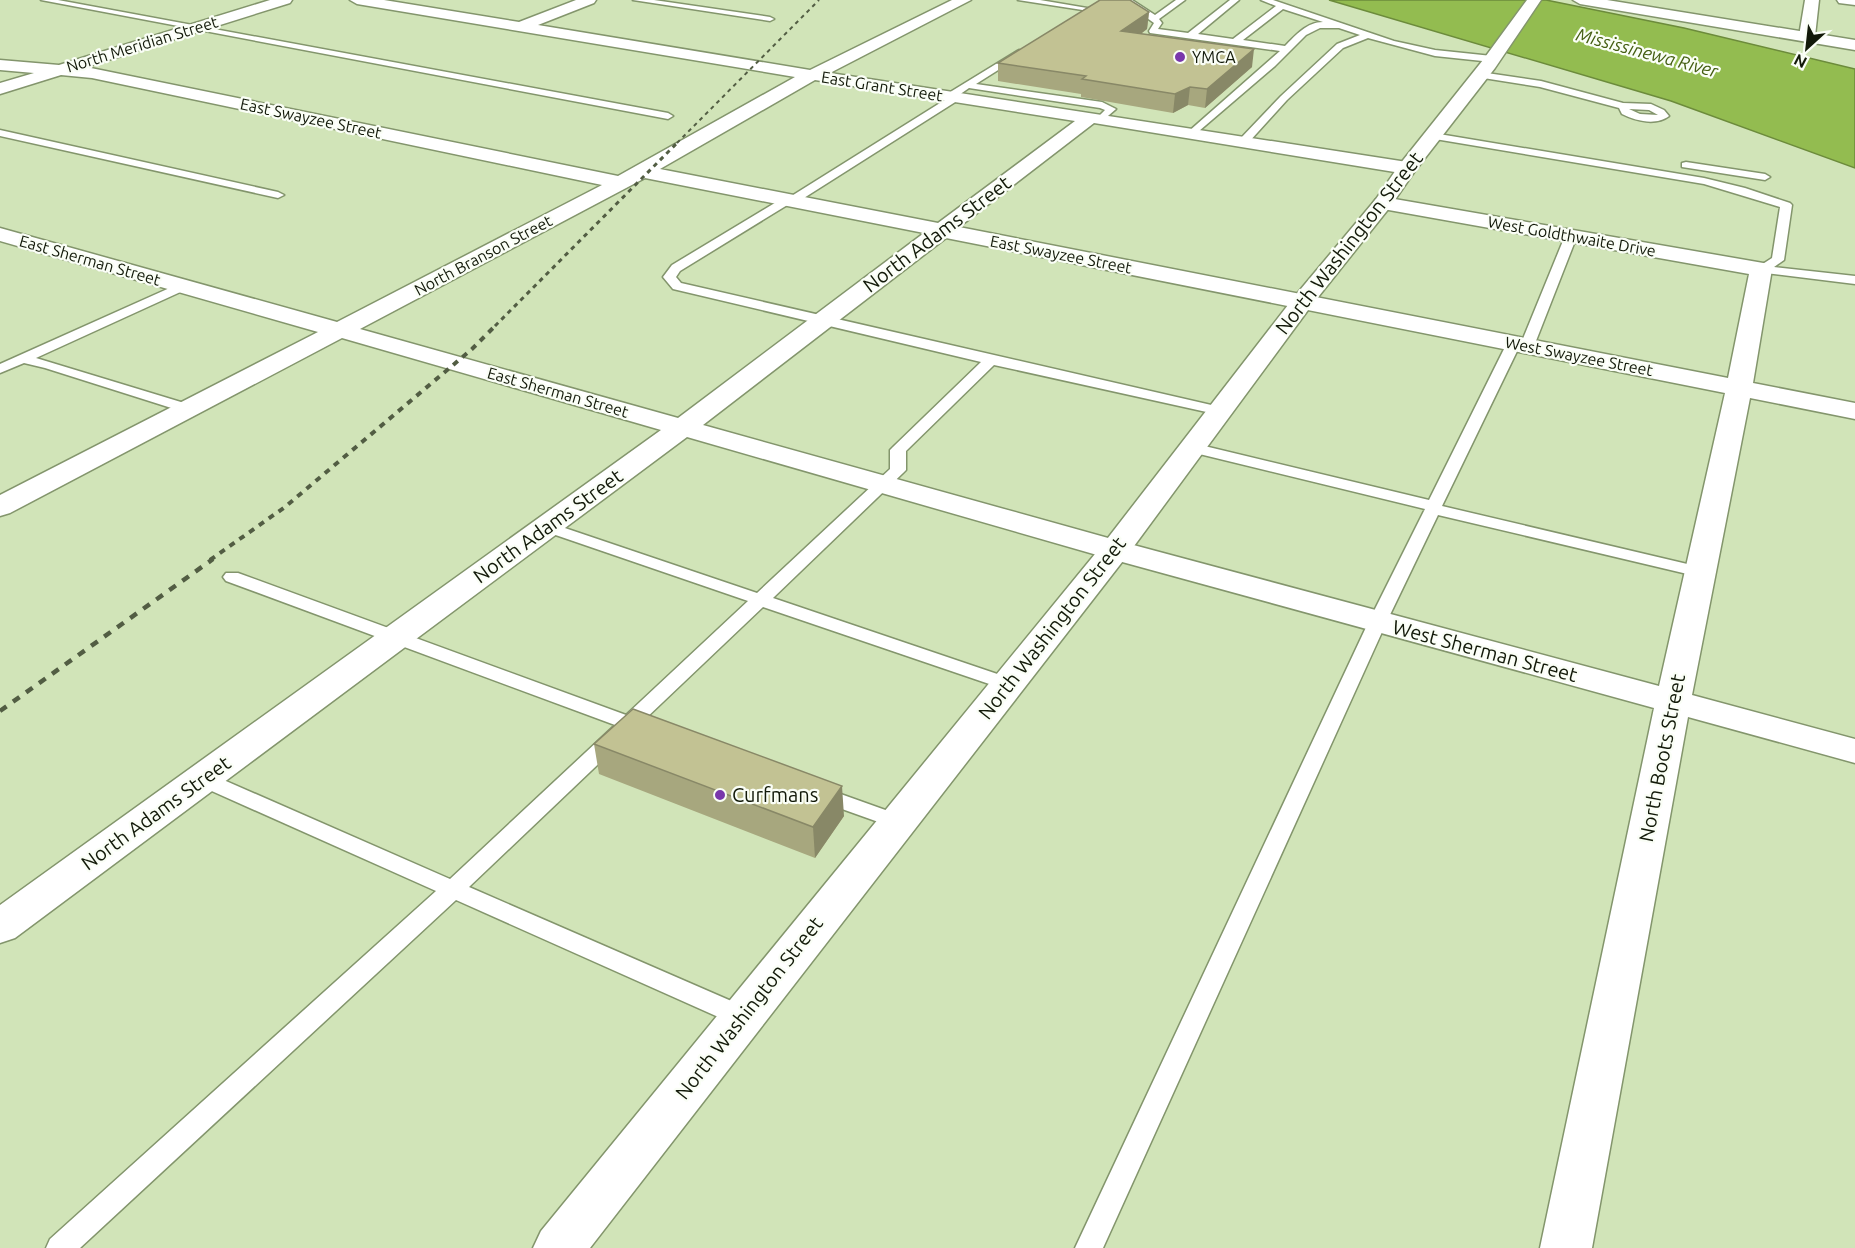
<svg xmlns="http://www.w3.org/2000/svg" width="1855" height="1248" viewBox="0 0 1855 1248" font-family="Ubuntu,sans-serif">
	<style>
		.water { fill: #93bc50; stroke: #6c8b3b; stroke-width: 1.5 }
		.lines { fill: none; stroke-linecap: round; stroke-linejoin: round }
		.lane-casing { stroke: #83956c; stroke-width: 3 }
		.street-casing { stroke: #83956c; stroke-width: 3 }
		.secondary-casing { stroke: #83956c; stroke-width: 3 }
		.lane { fill: #fff; fill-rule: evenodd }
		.street { fill: #fff; fill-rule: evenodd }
		.secondary { fill: #fff; fill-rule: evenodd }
		.rail-far3 { stroke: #525d43; stroke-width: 2; stroke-dasharray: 4 4; stroke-linecap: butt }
		.rail-far2 { stroke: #525d43; stroke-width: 3; stroke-dasharray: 4.5 4.5; stroke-linecap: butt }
		.rail-far1 { stroke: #525d43; stroke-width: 4; stroke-dasharray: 6 6; stroke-linecap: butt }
		.rail { stroke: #525d43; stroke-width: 4.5; stroke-dasharray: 8 8; stroke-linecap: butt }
		.wall { fill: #a7a77e }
		.shaded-wall { fill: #888867 }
		.building { fill: #c2c293; stroke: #888867; stroke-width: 1.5 }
		.poi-dot { fill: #7937ab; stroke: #fafef6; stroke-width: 2 }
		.labels { text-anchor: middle; stroke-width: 4.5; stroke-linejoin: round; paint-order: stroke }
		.far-street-label { font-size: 16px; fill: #121909; stroke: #fafef6 }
		.far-poi-label { font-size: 16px; fill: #121909; stroke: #fafef6; text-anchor: start }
		.far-water-label { font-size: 18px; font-style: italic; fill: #455f13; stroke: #fafef6 }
		.street-label { font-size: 20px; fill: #121909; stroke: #fafef6 }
		.poi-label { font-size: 20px; fill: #121909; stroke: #fafef6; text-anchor: start }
	</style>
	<rect width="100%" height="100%" fill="#d1e4b8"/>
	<path class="water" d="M 1329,0 L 1546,0 L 1684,28 L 1855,69 L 1855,168 L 1671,101 Z"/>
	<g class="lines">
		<g class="lane-casing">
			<path id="lane" d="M 41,0 L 58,0 L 668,113 L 673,116 L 668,119 Z
				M 633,0 L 654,0 L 770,17 L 774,19 L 770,21 Z
				M 1018,0 L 1040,0 L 1093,9 L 1089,11 Z
				M 1122,0 L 1132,0 L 1155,15 L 1176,0 L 1185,0 L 1159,19 L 1162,23 L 1158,29 L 1188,33 L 1230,0 L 1239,0 L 1198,34 L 1233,39 L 1276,6 L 1261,0 L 1273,0 L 1394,41 L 1435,50 L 1492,56 L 1496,59 L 1492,62 L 1435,56 L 1368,38 L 1343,48 L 1287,100 L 1248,143 L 1240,143 L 1240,139 L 1281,96 L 1337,44 L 1360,35 L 1339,28 L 1320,28 L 1306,35 L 1275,66 L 1192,137 L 1188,136 L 1188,132 L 1280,51 L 1150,33 L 1149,31 L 1154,23 ZM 1283,9 L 1323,22 C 1307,22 1296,35 1285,46 L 1243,40 Z
				M 1019,50 L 1023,53 L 1022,55 L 976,84 L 1102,102 L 1116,109 L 1101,122 L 1096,119 L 1105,110 L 1100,108 L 969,88 L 959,95 L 962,97 L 960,99 L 796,203 L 789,204 L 680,271 L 676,277 L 681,283 L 1220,407 L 1227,411 L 1220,415 L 994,365 L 906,451 L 906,470 L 903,473 L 773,598 L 1015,680 L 1017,684 L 1015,688 L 1001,688 L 763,607 L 643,721 L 648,726 L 645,730 L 633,731 L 469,887 L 752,1010 L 755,1017 L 752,1024 L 743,1027 L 734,1024 L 456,900 L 80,1248 L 46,1248 L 50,1239 L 436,891 L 196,784 L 193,779 L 196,774 L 203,772 L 210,774 L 450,879 L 615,725 L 226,581 L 223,577 L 226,573 L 238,573 L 626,715 L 748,601 L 541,530 L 539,527 L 541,524 L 553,524 L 757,593 L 890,469 L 890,450 L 893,447 L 981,362 L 673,289 L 663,277 L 672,265 L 783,198 L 790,197 L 948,98 L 945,96 L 947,94 Z
				M 1480,72 L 1541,81 L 1623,103 L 1651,104 L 1664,110 L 1669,116 C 1656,126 1636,121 1622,114 L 1619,108 L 1540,87 L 1477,77 L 1475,75 ZM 1629,109 L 1649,110 L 1658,115 L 1640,114 Z
				M 0,130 L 278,192 L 284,195 L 278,198 L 0,136 Z
				M 1433,133 L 1704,178 L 1745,188 L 1790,203 L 1792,205 L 1784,260 L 1774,267 L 1855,276 L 1855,284 L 1757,272 L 1755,269 L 1772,258 L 1780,207 L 1704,184 L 1429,138 L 1428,136 Z
				M 1686,162 L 1765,174 L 1770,177 L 1765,180 L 1682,167 L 1682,163 Z
				M 1571,232 L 1577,236 L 1534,346 L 1532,349 L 1522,349 L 1520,346 L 1565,236 Z
				M 183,282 L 187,283 L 189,286 L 187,289 L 36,358 L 194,406 L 196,409 L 194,412 L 184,412 L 45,368 L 24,363 L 0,373 L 0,364 Z
				M 1514,339 L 1521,343 L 1442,506 L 1700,567 L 1706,568 L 1709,572 L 1706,576 L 1700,577 L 1438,515 L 1387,621 L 1103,1248 L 1075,1248 L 1369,621 L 1425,509 L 1187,451 L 1184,448 L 1192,443 L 1429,500 L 1507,343 Z
				M 821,787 L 905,817 L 909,822 L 905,827 L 898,829 L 814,799 L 811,794 L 814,789 Z"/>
		</g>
		<g class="street-casing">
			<path id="street" d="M 270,0 L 292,0 L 290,3 L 86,67 L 618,176 L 795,77 L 357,4 L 350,0 L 384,0 L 519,22 L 576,0 L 596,0 L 594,3 L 538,25 L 810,70 L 952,0 L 971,0 L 830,73 L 1407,162 L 1414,164 L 1417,168 L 1414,172 L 1407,174 L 1094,123 L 959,227 L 1728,378 L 1749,274 L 1383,209 L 1376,207 L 1373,203 L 1376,199 L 1383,197 L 1769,264 L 1772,269 L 1753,383 L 1855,403 L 1855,419 L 1750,398 L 1692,695 L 1855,739 L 1855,763 L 1688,717 L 1592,1248 L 1540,1248 L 1654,708 L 1104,557 L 687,437 L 15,938 L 0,943 L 0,905 L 661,430 L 342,338 L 10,513 L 0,516 L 0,495 L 318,332 L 0,241 L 0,228 L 337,322 L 602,185 L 92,78 L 61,75 L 0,94 L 0,83 L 34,73 L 0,70 L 0,60 L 59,65 ZM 815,80 L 1075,121 L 938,223 L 660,169 ZM 645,178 L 924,233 L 678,418 L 360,329 ZM 946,238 L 1725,393 L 1659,686 L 1126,543 L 703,425 Z
				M 1805,0 L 1819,0 L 1815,36 L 1807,41 L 1799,36 Z
				M 1837,0 L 1855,0 L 1855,5 L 1839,3 Z"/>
		</g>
		<g class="secondary-casing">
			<path id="secondary" d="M 1527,0 L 1541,0 L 1495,68 L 1415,171 L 1390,207 L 1311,306 L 1126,557 L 590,1248 L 533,1248 L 541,1231 L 1104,543 L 1295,296 L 1376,199 L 1400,164 L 1483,60 Z
				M 1573,0 L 1607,0 L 1855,40 L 1855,50 L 1580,4 Z"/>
		</g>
		<use href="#lane" class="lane"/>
		<use href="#street" class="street"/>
		<use href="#secondary" class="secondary"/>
		<path class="rail-far3" d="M 677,143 L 819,0"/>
		<path class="rail-far2" d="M 495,326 L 678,142"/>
		<path class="rail-far1" d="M 210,560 L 285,507 L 472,349 L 497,324"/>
		<path class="rail" d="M 0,711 L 213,559"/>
	</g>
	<path class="wall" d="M 1149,12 L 1147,29 L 1141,34 L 1252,67 L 1205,108 L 1188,105 L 1173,113 L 1081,97 L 1081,94 L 998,81 L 998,63 Z
		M 594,744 L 844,816 L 815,858 L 599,774 Z"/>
	<path class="shaded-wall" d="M 1149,12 L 1147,29 L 1120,49 L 1121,31 Z
		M 1254,49 L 1252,67 L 1205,108 L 1207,89 Z
		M 1190,87 L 1188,105 L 1173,113 L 1175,94 Z
		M 842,786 L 844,816 L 815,858 L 813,827 Z"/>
	<path class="building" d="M 1100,0 L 1130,0 L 1149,12 L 1121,31 L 1254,49 L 1207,89 L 1190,87 L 1175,94 L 1082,79 L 1086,76 L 998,63 Z
		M 633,709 L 842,786 L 813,827 L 594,744 Z"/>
	<g class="poi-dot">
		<circle cx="1180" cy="57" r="6"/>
		<circle cx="720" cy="795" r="6"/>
	</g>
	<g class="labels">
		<g class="far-street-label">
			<text transform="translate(142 44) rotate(-17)" y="6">North Meridian Street</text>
			<text transform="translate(882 86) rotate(9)" y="6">East Grant Street</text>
			<text transform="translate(311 118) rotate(12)" y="6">East Swayzee Street</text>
			<text transform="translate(1572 236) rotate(10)" y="6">West Goldthwaite Drive</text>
			<text transform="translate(1061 254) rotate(11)" y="6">East Swayzee Street</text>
			<text transform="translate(483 255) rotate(-28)" y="6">North Branson Street</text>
			<text transform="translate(90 260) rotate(16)" y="6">East Sherman Street</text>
			<text transform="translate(1579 356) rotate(11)" y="6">West Swayzee Street</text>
			<text transform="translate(558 392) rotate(16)" y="6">East Sherman Street</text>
		</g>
		<g class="far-poi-label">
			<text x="1192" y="63">YMCA</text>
		</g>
		<g class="far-water-label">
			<text transform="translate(1647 53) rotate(15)" y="6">Mississinewa River</text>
		</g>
		<g class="street-label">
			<text transform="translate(937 234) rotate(-37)" y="7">North Adams Street</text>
			<text transform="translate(1349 243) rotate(-52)" y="7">North Washington Street</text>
			<text transform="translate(548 526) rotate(-36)" y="7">North Adams Street</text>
			<text transform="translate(1052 628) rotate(-52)" y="7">North Washington Street</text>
			<text transform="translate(1485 651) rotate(15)" y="7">West Sherman Street</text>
			<text transform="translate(1662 758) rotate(-79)" y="7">North Boots Street</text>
			<text transform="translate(156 813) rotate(-36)" y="7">North Adams Street</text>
			<text transform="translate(749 1008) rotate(-52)" y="7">North Washington Street</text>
		</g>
		<g class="poi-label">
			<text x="732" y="802">Curfmans</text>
		</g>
	</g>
	<g transform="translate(1807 48) rotate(207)" stroke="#fafef6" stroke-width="4.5" paint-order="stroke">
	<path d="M0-4.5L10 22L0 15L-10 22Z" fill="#121909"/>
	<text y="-9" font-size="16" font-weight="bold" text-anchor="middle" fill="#121909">N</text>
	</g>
</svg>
